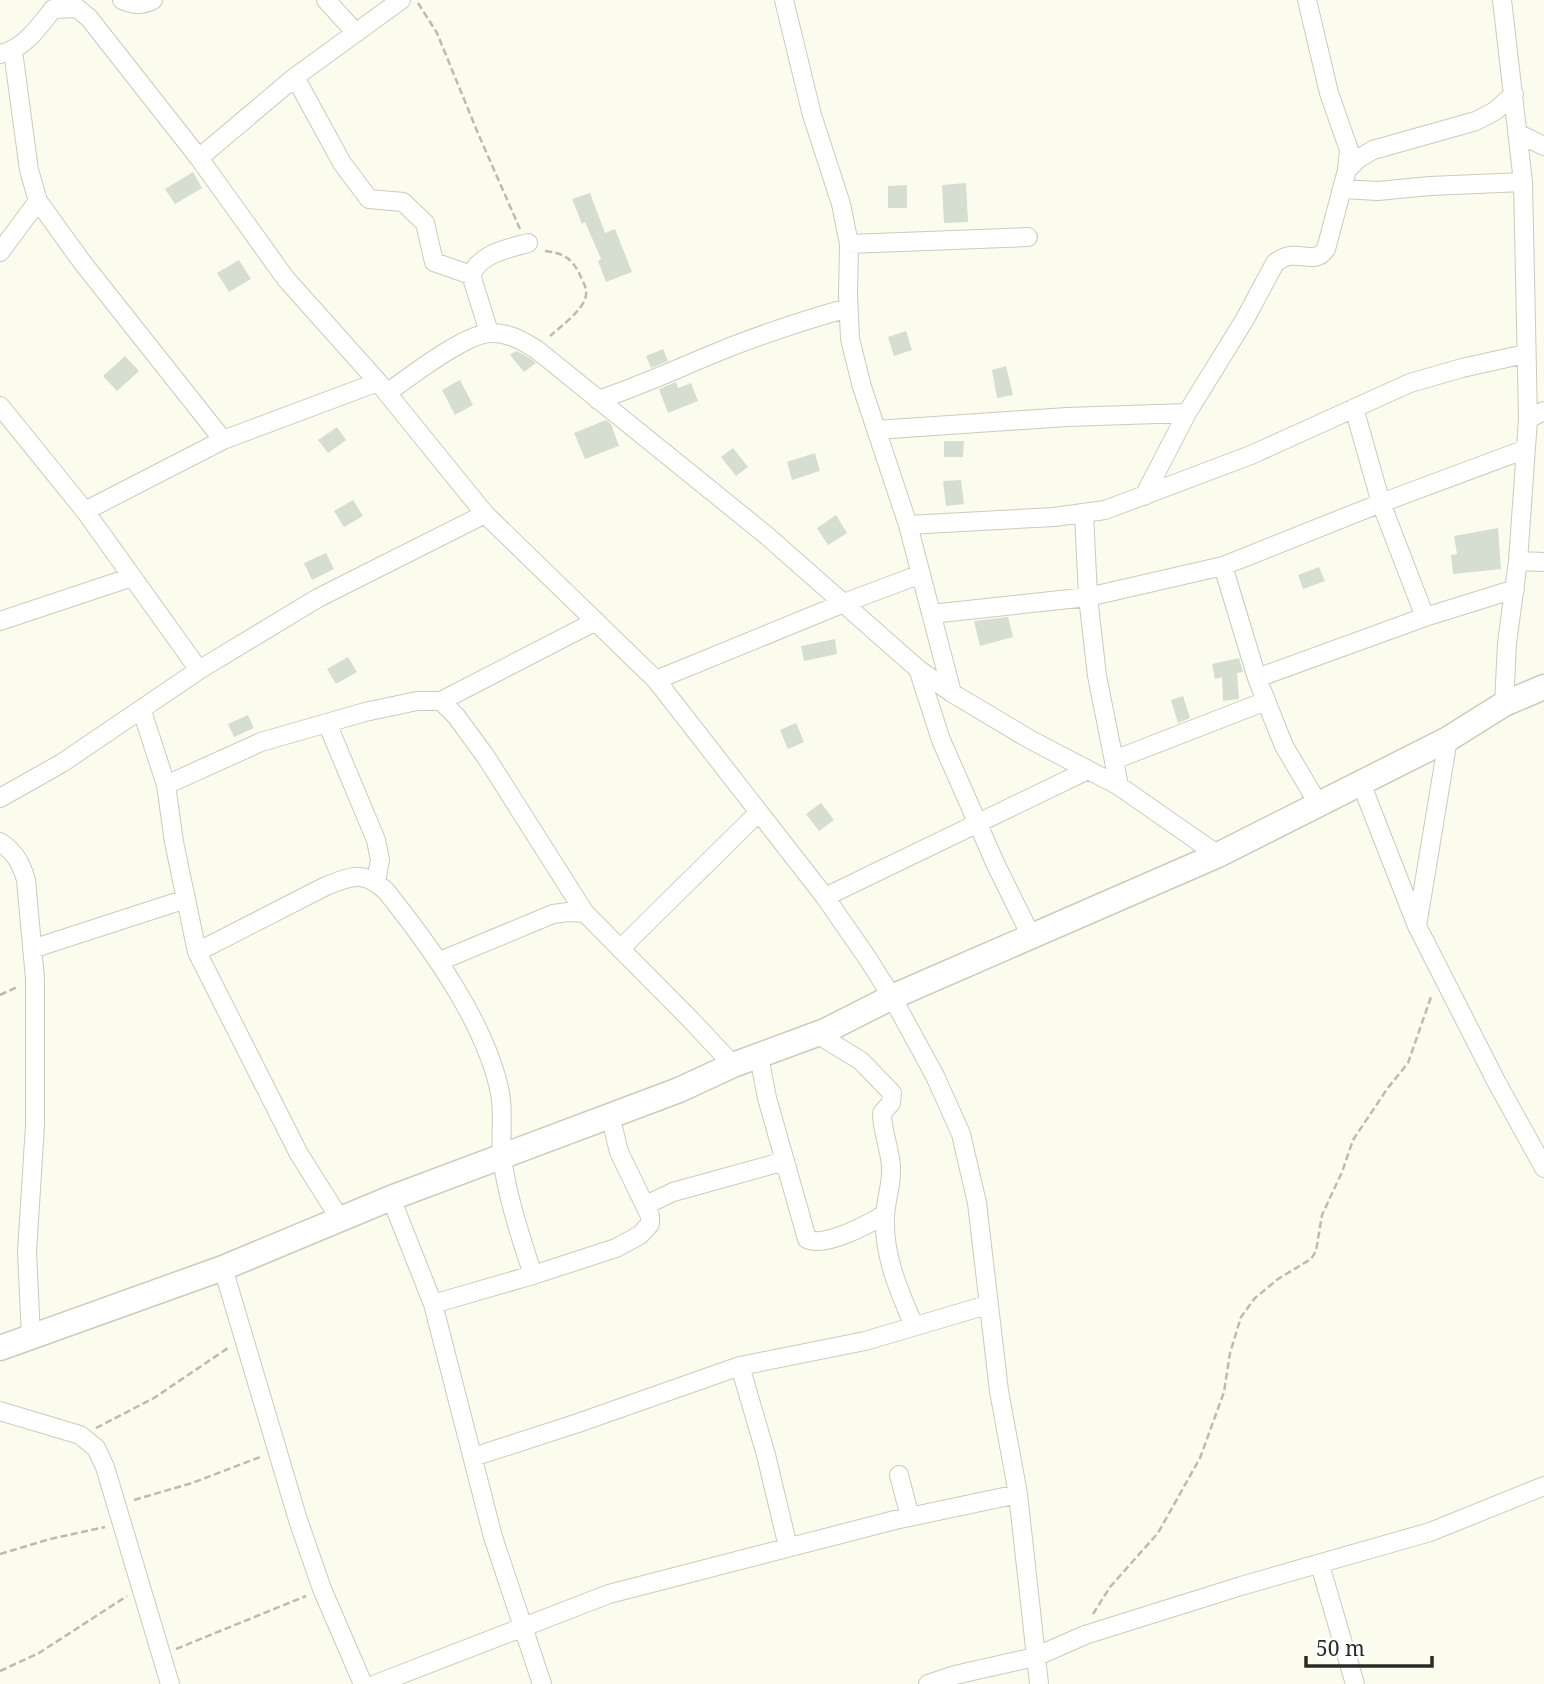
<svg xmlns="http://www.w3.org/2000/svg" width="1544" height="1684" viewBox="0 0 1544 1684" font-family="'Noto Serif',serif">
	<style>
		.building { fill: #d6ddd1 }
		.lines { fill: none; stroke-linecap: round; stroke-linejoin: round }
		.street-casing { stroke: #cbcbbd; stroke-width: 20 }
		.secondary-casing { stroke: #cbcbbd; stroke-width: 27 }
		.path { stroke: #bbbbb0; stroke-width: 2.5; stroke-dasharray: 7 3.5; stroke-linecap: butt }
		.street { stroke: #fff; stroke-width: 18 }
		.secondary { stroke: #fff; stroke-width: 24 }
	</style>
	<rect width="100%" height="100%" fill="#fcfcee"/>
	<path class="building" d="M 193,172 L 202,188 L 175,204 L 165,189 Z
		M 966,183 L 968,222 L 944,223 L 942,185 Z
		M 907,185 L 907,208 L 888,208 L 888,186 Z
		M 590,193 L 605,233 L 615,229 L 632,272 L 606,282 L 598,261 L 601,259 L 585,222 L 582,224 L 572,199 Z
		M 239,260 L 251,279 L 229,292 L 217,273 Z
		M 906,331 L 912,350 L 894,356 L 888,337 Z
		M 663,349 L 668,361 L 651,368 L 646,356 Z
		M 516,351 L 530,358 L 536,363 L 524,372 L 510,355 Z
		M 125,356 L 139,371 L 117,391 L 103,376 Z
		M 1006,366 L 1013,395 L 997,398 L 992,370 Z
		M 460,380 L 473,405 L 455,415 L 442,390 Z
		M 676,382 L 678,388 L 691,383 L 698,401 L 668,413 L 659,389 Z
		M 606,420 L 611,424 L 619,446 L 585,459 L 574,433 Z
		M 337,427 L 346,440 L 328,453 L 318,440 Z
		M 944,441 L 964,441 L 963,457 L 944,457 Z
		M 733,448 L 748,467 L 736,476 L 721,457 Z
		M 815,453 L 820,471 L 792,480 L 787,462 Z
		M 961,480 L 964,504 L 946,506 L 943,481 Z
		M 353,500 L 363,516 L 344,527 L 334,511 Z
		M 836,515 L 847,533 L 828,545 L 817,528 Z
		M 1498,528 L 1501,569 L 1453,574 L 1451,555 L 1457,554 L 1454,536 Z
		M 326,553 L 334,569 L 312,580 L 304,563 Z
		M 1319,567 L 1325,581 L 1303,589 L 1298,575 Z
		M 1008,617 L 1013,637 L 980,646 L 974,621 Z
		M 835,639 L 837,654 L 804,661 L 801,646 Z
		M 348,657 L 357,672 L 336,684 L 327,669 Z
		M 1239,658 L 1243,672 L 1237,673 L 1239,699 L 1223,701 L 1222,677 L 1215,679 L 1212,664 Z
		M 1183,696 L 1190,718 L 1178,723 L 1171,700 Z
		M 248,715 L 254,728 L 234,737 L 228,724 Z
		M 796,723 L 804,742 L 788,749 L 780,730 Z
		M 821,803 L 834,820 L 819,831 L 806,814 Z"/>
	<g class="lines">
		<g class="street-casing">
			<path id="street" d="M 122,0 C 134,5 141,6 153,0
				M 326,0 L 356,33
				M 784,0 L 812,115 L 841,204 L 849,244 L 848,294 L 850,339 L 862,387 L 908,525 L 952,693
				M 1307,0 L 1329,93 L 1349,150 L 1347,170
				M 1502,0 L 1523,182 L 1528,419 L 1518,561 L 1507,643 L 1504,704
				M 13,51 L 29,170 L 38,201 L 82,262 L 223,440
				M 0,54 C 24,49 38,28 53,9 L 77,8 L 89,18 L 199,158 L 286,279 L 378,382 L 485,514 L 656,680 L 825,897 L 868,959 L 892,997 L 935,1076 L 961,1134 L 977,1203 L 999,1391 L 1018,1494 L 1039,1684
				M 295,77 L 342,163 L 369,199 L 403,202 L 425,223 L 434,262 L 471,275
				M 1519,134 L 1544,146
				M 199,158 L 295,77 L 401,0
				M 1342,189 L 1378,191 L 1430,186 L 1523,182
				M 849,244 L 1028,237
				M 0,252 L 38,201
				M 489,332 L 471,275 C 481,253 507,249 528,243
				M 387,393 C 409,377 465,334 490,333 C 508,332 522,341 536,349 L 766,535 L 918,669 L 952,693 L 1031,740 L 1119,786 L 1218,855
				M 598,400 C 643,385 685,365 730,347 C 769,332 808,319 848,308
				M 0,406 L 85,511 L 199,670
				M 1354,408 L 1381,503 L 1425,617
				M 1528,419 L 1544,411
				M 876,430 L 1067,417 L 1187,413
				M 1144,496 L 1187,413 L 1245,319 L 1275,263 C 1297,245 1313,268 1326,249 L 1347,170 L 1358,159 L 1373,150 L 1476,121 L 1495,111 L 1514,94
				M 85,511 L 223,440 L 378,382
				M 1084,513 L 1088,597 L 1097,676 L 1119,786
				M 908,525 L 1054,517 L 1105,510 L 1251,455 L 1410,383 L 1462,368 L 1525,354
				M 1518,561 L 1544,562
				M 1223,566 L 1257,678 L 1284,746 L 1319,805
				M 931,614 L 1088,597 L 1223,566 L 1381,503 L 1526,449
				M 0,621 L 132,577
				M 918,669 L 941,740 L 996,865 L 1031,936
				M 1257,678 L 1425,617 L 1515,589
				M 656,680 L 844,603 L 921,574
				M 441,701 L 596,621
				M 142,711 L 166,785 L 174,842 L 197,952 L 299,1154 L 340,1219
				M 327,723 L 376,840 L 380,860 L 376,882
				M 1114,760 L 1266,701
				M 1361,783 L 1417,926 L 1496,1081 L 1544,1168
				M 166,785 L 261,742 L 365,712 L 417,701 L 441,701 L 456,716 L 486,757 L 585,913 L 691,1020 L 733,1065
				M 0,798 L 62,763 L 199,670 L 318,598 L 485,514
				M 0,842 C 15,852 21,863 26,880 L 35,979 L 35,1125 L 27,1252 L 31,1337
				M 825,897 L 1088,770
				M 1417,926 L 1448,739
				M 32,949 L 186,899
				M 620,949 L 759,812
				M 197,952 L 326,886 C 352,876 364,870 386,891 C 430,946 486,1023 500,1093 C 504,1115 500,1136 502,1157 C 507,1197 521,1238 533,1275
				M 440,961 L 553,914 L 568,912 L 585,913
				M 817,1034 L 861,1061 L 892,1093 L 891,1103 L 882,1113 C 882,1132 890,1148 891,1167 C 892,1184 886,1199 885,1216 C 883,1255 899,1291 914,1326
				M 759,1056 L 767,1098 L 807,1239 C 825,1248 869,1224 885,1214
				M 391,1198 L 433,1304 L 493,1537 L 542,1684
				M 646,1205 L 673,1192 L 785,1161
				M 223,1268 L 298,1520 L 322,1589 L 363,1684
				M 433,1304 L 533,1275 L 616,1248 L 640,1235 L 650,1224 L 650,1216 L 619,1152 L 610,1115
				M 740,1366 L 766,1455 L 788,1547
				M 0,1411 L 80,1435 L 96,1448 L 105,1467 L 170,1684
				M 473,1457 L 578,1423 L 740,1366 L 865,1341 L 987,1305
				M 899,1475 L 910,1517
				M 1320,1565 L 1355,1684
				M 376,1684 L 609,1594 L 895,1520 L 1018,1494
				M 928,1684 L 955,1675 L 1035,1657 L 1085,1635 L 1241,1586 L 1430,1532 L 1544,1486"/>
		</g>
		<g class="secondary-casing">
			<path id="secondary" d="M 0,1348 L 223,1268 L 391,1198 L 679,1090 L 733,1065 L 825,1031 L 892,997 L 1218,855 L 1448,739 L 1504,704 L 1544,687"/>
		</g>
		<path class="path" d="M 418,3 L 437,33 L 477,131 L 520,229
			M 545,251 C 562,253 571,257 579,273 C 582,280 587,287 586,295 C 584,310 561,326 550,336
			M 0,995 L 19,986
			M 96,1428 L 154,1398 L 228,1348
			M 134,1500 L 192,1483 L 260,1457
			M 0,1554 L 50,1539 L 105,1527
			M 1093,1614 L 1110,1587 L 1158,1533 L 1200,1458 L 1224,1392 L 1230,1353 L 1241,1317 L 1255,1298 L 1278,1279 L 1311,1259 L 1316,1251 L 1322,1215 L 1342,1172 L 1353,1140 L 1387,1089 L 1408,1063 L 1432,994
			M 176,1649 L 306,1596
			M 0,1671 L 39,1653 L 127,1596"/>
		<use href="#street" class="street"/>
		<use href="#secondary" class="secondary"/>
	</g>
	<path d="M1306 1656v10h126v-10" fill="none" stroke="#2b2b26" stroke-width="3.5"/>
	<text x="1316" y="1656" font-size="21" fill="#2b2b26" stroke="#ffffff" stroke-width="5" paint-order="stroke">50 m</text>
</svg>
